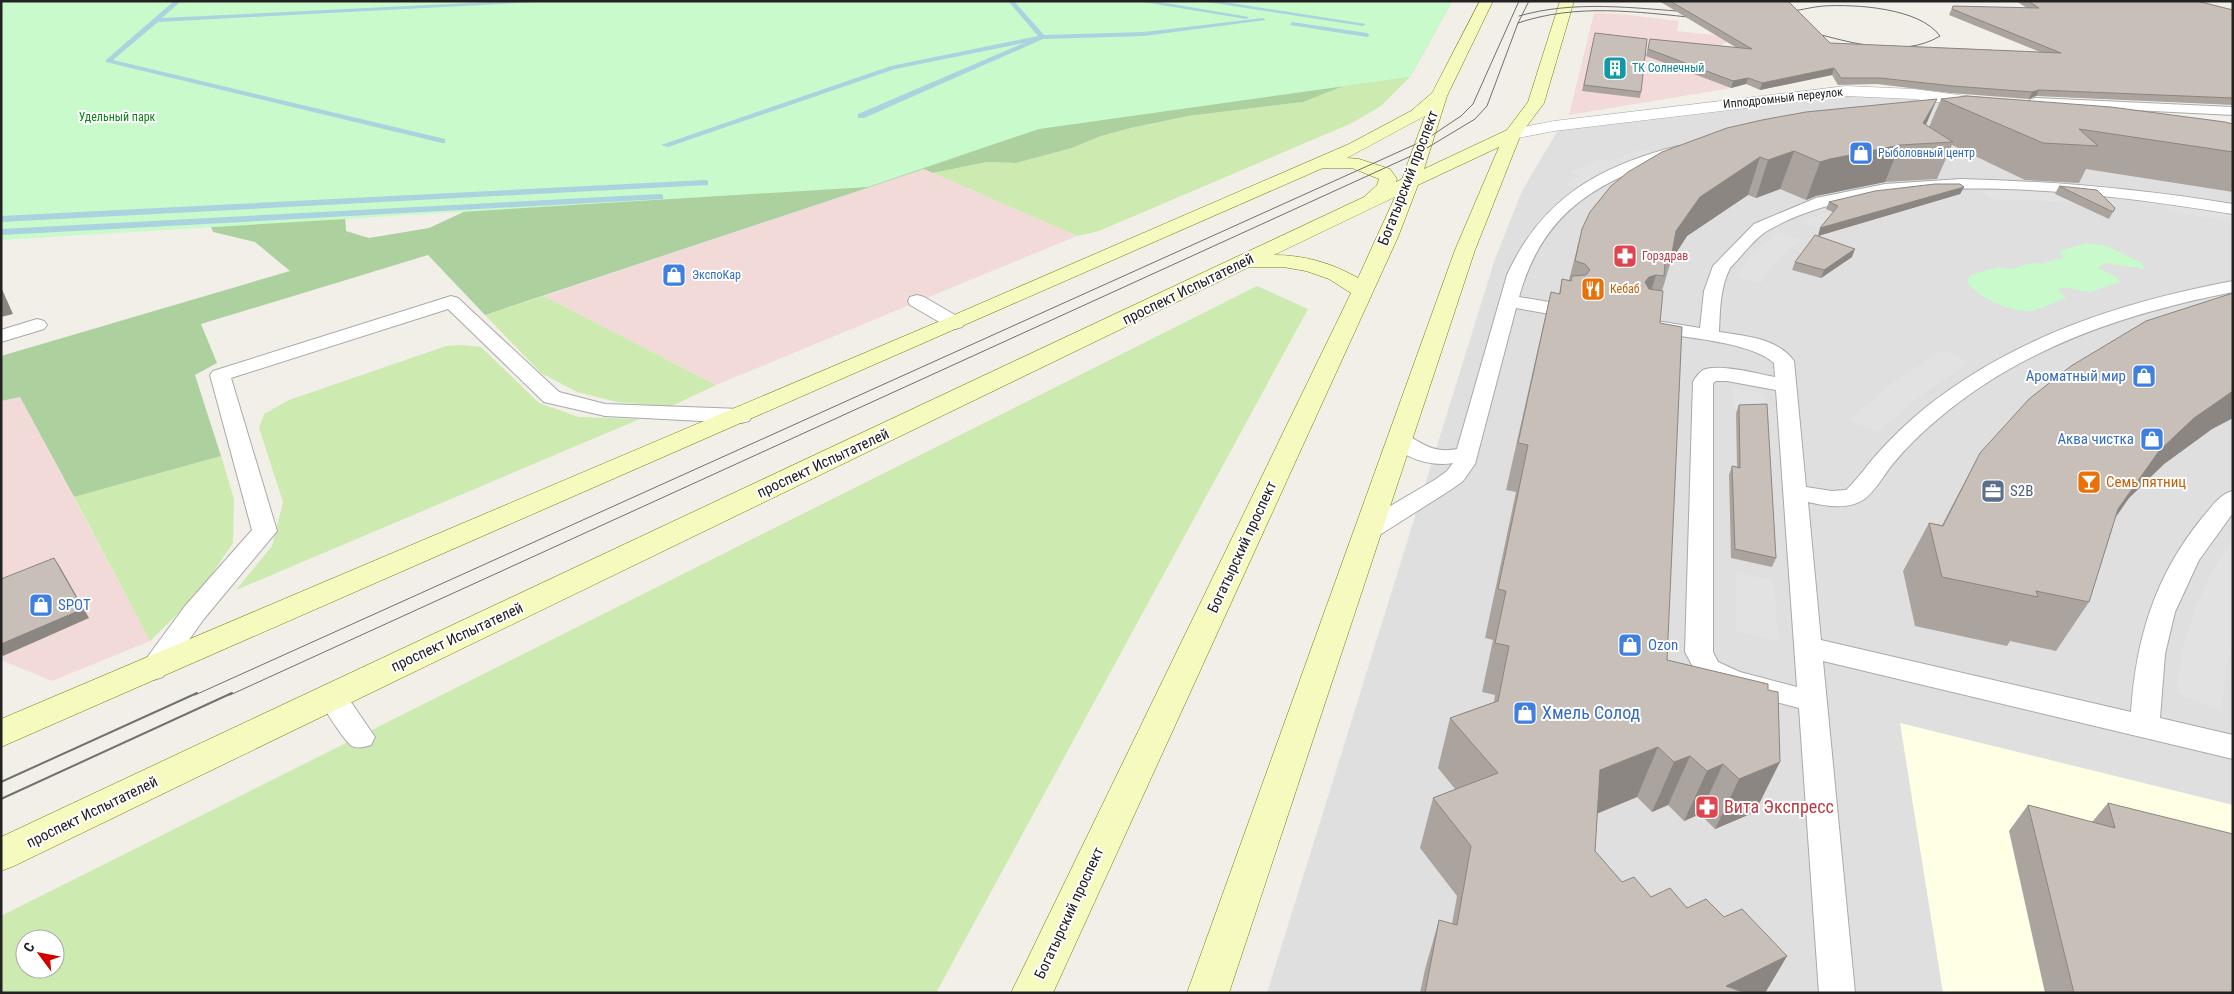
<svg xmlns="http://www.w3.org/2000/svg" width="2234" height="994" viewBox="0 0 2234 994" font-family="'Roboto Condensed',sans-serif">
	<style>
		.residential { fill: #e0dfdf }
		.commercial { fill: #f2dad9 }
		.education { fill: #ffffe5 }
		.grass { fill: #cdebb0; fill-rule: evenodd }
		.forest { fill: #add19e }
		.park { fill: #c8facc }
		.parking { fill: #e2e2e2 }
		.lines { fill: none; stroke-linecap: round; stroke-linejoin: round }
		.stream { fill: #aad3df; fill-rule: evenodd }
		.service-casing { stroke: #a9a9a9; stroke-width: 2 }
		.minor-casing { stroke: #a9a9a9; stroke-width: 1 }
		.secondary-casing { stroke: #707d05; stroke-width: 1 }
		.service { fill: #fff; fill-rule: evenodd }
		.minor { fill: #fff; fill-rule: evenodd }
		.secondary { fill: #f7fabf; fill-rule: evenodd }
		.tram-far1 { stroke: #707070; stroke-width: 1 }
		.tram { stroke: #707070; stroke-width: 2 }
		.rail { stroke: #707070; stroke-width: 2; stroke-dasharray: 5.5 5.5; stroke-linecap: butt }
		.wall { fill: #aba49e }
		.shaded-wall { fill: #8b8681 }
		.building { fill: #c7bfb8; stroke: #8b8681 }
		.labels { text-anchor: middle; stroke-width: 4; stroke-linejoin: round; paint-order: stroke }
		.far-culture-label { font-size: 12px; fill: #0d838f; stroke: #fff; text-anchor: start }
		.far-street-label { font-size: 12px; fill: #222; stroke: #fff }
		.far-park-label { font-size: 12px; fill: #0c8416; stroke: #fff }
		.far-shop-label { font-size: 12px; fill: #366cbe; stroke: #fff; text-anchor: start }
		.far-health-label { font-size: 12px; fill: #be3a42; stroke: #fff; text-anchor: start }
		.far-food-label { font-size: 12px; fill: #c56008; stroke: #fff; text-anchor: start }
		.street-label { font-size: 15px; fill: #222; stroke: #fff }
		.shop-label { font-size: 15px; fill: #366cbe; stroke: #fff; text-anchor: end }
		.food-label { font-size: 15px; fill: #c56008; stroke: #fff; text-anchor: start }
		.service-label { font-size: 15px; fill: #4e5e75; stroke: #fff; text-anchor: start }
		.near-shop-label { font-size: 18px; fill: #366cbe; stroke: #fff; text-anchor: start }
		.near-health-label { font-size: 18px; fill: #be3a42; stroke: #fff; text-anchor: start }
	</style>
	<rect width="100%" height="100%" fill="#f2efe9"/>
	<path class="residential" d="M 1851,95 L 1916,98 L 2233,142 L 2233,993 L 1267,993 L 1495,259 L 1522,191 L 1558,130 Z"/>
	<path class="commercial" d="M 1594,13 L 1620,14 L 1679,21 L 1677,31 L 1714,35 L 1739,35 L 1716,48 L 1702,73 L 1713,81 L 1731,88 L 1569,115 Z
		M 924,169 L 1077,236 L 716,385 L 544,296 Z
		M 20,397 L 150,641 L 52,681 L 1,660 L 1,401 Z"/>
	<path class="education" d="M 1900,723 L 2233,805 L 2233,993 L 1943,993 Z"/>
	<path class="grass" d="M 1410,77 L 1381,106 L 1352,123 L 1099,231 L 1077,236 L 933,173 L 987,162 L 1016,163 L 1072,148 L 1101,136 L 1131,128 L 1188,116 L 1303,102 L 1344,86 Z
		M 1257,286 L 1308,309 L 936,993 L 1,993 L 1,916 ZM 25,939 L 55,939 L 55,969 L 25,969 Z
		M 544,296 L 716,385 L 670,407 L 617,402 L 577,392 L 541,373 L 485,315 Z
		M 463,345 L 481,347 L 539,403 L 579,417 L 640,419 L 236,590 L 272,546 L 283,502 L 259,428 L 264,414 L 289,400 L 446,346 Z
		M 221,456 L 234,499 L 233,543 L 199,593 L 150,641 L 74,497 Z"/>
	<path class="forest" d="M 1,1 L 1452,1 L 1410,77 L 1344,86 L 1303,102 L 1188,116 L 1131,128 L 1101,136 L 1072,148 L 1016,163 L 987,162 L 933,173 L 924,169 L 485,315 L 428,255 L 201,324 L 217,363 L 195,375 L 221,456 L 74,497 L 20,397 L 1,401 L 1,356 L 290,271 L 255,242 L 213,232 L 210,224 L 345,216 L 346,231 L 369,238 L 429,228 L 470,209 Z"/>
	<path class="park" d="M 1,1 L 1452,1 L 1410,77 L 1039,129 L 868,187 L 1,240 Z
		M 2087,243 L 2107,246 L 2142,263 L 2144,269 L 2105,263 L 2098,268 L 2116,277 L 2120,282 L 2090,292 L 2063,287 L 2058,290 L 2066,298 C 2055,302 2040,310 2029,311 C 2009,311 1978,298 1967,282 L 1970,275 L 1998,267 L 2011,269 L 2032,263 L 2040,264 L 2063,258 L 2059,251 Z"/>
	<path class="parking" d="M 1642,149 L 1651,152 L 1610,168 L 1575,187 L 1565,184 L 1579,175 L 1571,172 L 1600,159 L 1608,162 Z
		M 2007,190 L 2068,193 L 2078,202 L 1992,199 L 1979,191 Z
		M 2165,204 L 2232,215 L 2233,222 L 2168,211 Z
		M 1827,212 L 1846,220 L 1821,230 L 1799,222 Z
		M 1780,232 L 1803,240 L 1785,252 L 1771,267 L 1761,283 L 1736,277 L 1747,260 L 1762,245 Z
		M 1943,350 L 1970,362 L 1923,394 L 1878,432 L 1849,420 L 1894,382 Z
		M 1733,388 L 1764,394 L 1765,414 L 1733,408 Z
		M 2233,539 L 2233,641 L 2227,664 L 2221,711 L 2176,693 L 2183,647 L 2196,606 L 2213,570 Z
		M 1736,572 L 1774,581 L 1778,641 L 1736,631 Z"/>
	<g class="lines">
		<path class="stream" d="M 174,1 L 181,1 L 162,18 L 510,1 L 556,1 L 158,22 L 113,60 L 445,139 L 445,143 L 442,143 L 106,62 L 106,60 Z
			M 1008,1 L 1014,1 L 1044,35 L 1144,32 L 1263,18 L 1266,20 L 1144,36 L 1043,39 L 864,118 L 858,118 L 858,114 L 1024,43 L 895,69 L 668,147 L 661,145 L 891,66 L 1038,36 Z
			M 1137,1 L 1154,1 L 1249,17 L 1246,19 Z
			M 1201,1 L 1218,1 L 1366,24 L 1363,26 Z
			M 1292,22 L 1367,33 L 1370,35 L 1367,37 L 1290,25 Z
			M 705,180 L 708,181 L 708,185 L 1,222 L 1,216 Z
			M 660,194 L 663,195 L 663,199 L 1,235 L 1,229 Z"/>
		<g class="service-casing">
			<path id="service" d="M 2036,98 L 2233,107 L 2233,115 L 2031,105 L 2029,102 L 2031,99 Z
				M 1678,146 L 1683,148 L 1686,151 L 1683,154 C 1601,179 1543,209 1519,297 L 1567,305 L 1574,307 L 1577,311 L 1574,315 L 1567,317 L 1516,308 L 1475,464 L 1463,481 L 1452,489 L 1378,536 L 1369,538 L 1360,536 L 1357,530 L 1360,524 L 1436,479 L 1447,471 L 1453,463 C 1431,467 1401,458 1388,439 L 1391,434 C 1414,429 1423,456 1457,449 L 1507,275 C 1541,199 1599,166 1678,146 Z
				M 1961,179 C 2052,181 2142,189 2233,204 L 2233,214 C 2103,193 1885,162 1767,231 C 1754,239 1741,257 1730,268 C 1720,288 1720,310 1719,332 C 1745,336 1778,338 1794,361 L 1806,487 L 1832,491 L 1846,490 C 1858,479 1867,465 1878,453 C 1892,437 1908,422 1925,408 C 2014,337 2121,302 2233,281 L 2233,292 C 2126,313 2021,348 1938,419 C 1921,433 1906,448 1892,465 C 1883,476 1875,492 1863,500 C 1847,510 1825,506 1808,502 L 1821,640 L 2131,712 C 2136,638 2155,576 2202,518 C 2211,508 2219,494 2233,491 L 2233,513 L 2199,560 L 2175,612 L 2165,654 L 2160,718 L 2233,735 L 2233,759 L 1823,661 L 1855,993 L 1819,993 L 1799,708 L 1722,688 L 1698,676 L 1685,652 L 1693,382 C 1695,378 1699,373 1703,370 C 1719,363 1758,374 1775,377 L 1774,363 C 1751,342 1683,337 1651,332 L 1644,330 L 1641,326 L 1644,322 L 1651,320 L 1700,328 L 1704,291 L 1713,266 L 1754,224 L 1816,198 L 1885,184 ZM 1716,381 L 1727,381 L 1776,390 L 1797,687 L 1740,672 L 1718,662 L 1713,652 L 1713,383 Z
				M 917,295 L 924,297 L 962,319 L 965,323 L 962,327 L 955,329 L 948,327 L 910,305 L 908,301 L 910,297 Z
				M 451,296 L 458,298 L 559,392 L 605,404 L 741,409 L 749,411 L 752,416 L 749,421 L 741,423 L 605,416 L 544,402 L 448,309 L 231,378 L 277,531 L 203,620 L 163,677 L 153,680 L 143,677 L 139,670 L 143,663 L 185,606 L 252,530 L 210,375 L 213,371 Z
				M 37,319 L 44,321 L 47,325 L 44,329 L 1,342 L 1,330 Z
				M 332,686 L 342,689 L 375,737 L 371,745 C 363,747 359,749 352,746 C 345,742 322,706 318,697 L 322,689 Z"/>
		</g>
		<g class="minor-casing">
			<path id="minor" d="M 1846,86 L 1914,89 L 1981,98 L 1987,100 L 1989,103 L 1987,106 L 1981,108 L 1914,99 L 1846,96 L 1554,131 L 1513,139 L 1507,138 L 1505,134 L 1507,130 L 1554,121 Z"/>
		</g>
		<g class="secondary-casing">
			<path id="secondary" d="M 1480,1 L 1493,1 L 1447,96 L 1424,169 L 1507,130 L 1528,102 L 1560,1 L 1574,1 L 1544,103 L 1521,134 L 1475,250 L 1229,993 L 1187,993 L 1455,250 L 1499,147 L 1418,185 L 1398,237 L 1053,993 L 1011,993 L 1351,293 L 1329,279 L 1306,271 L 1283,267 L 1249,267 L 14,866 L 1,871 L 1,837 L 1364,197 L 1377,185 L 1379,179 L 1352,168 L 1323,168 L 1,747 L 1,719 L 947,318 L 1349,144 L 1411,111 L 1432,93 ZM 1425,116 L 1402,179 L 1396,182 L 1397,179 L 1390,169 L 1359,159 L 1347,158 ZM 1395,197 L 1358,278 C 1332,263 1304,255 1274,255 Z"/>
		</g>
		<use href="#service" class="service"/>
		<use href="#minor" class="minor"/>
		<use href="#secondary" class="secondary"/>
		<path class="tram-far1" d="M 1785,12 C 1798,11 1811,7 1823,6 C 1856,4 1920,8 1940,36 C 1903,59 1849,42 1810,32
			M 1519,16 C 1574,0 1633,8 1690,12
			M 1518,23 C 1577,3 1637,12 1698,18
			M 195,695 L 1425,140 L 1461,116 L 1473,104 L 1519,1
			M 230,695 L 1422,151 L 1475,119 L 1487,106 L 1518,23 L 1529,1"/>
		<path class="tram" d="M 1,782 L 197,693
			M 1,799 L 232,693"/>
		<path class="rail" d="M 2230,1 L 2233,2"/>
	</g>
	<path class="wall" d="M 1659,1 L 1788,1 L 1830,43 L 2040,52 L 1949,15 L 1953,6 L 2027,8 L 2016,1 L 2197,1 L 2233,10 L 2233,105 L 2036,96 L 2029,99 L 1950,93 L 1877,84 L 1838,85 L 1832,75 L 1760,90 L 1746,84 L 1731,88 L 1646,56 L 1650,39 L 1737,48 Z
		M 1595,33 L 1641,92 L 1640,98 L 1582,91 Z
		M 1941,99 L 2233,124 L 2233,192 L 2086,169 L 2079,183 L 2025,180 L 1952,145 L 1937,179 L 1885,182 L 1816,196 L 1806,200 L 1780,189 L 1756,198 L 1748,195 L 1687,236 L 1671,261 L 1662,291 L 1660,323 L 1667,660 L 1768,684 L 1755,812 L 1715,829 L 1700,814 L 1684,821 L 1668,805 L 1652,812 L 1637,797 L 1597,813 L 1595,851 L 1622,882 L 1651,897 L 1724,917 L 1787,956 L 1765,993 L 1420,993 L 1425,969 L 1439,920 L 1452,924 L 1457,896 L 1420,848 L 1433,798 L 1455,789 L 1438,768 L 1450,718 L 1494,702 L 1495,695 L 1482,692 L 1493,640 L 1485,638 L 1516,492 L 1506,490 L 1541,335 L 1551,292 L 1559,294 L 1562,279 L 1569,280 L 1582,229 L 1611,186 L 1926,125 L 1929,127 Z
		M 2059,186 L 2115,208 L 2109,219 L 2055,194 Z
		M 1964,187 L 1960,194 L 1818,236 L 1833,212 L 1826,209 L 1829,202 Z
		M 1852,257 L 1821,278 L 1792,270 L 1795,262 Z
		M 2233,293 L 2233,418 L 2212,429 L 2164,464 L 2129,498 L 2116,516 L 2089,602 L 2056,651 L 2010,641 L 2007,646 L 1915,626 L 1903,571 L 1929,523 L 1942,525 L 1980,453 Z
		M 1739,405 L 1776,558 L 1772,567 L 1731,558 L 1729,475 L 1732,466 L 1737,467 L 1736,413 Z
		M 2108,803 L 2233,993 L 2045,993 L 2009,831 L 2028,805 L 2092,822 Z"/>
	<path class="shaded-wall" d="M 1834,68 L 1832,75 L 1760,90 L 1762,83 Z
		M 1748,78 L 1746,84 L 1731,88 L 1733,81 Z
		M 2039,90 L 2036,96 L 2029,99 L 2032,92 Z
		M 1937,99 L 1922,134 L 1923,123 Z
		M 1900,145 L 1885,182 L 1816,196 L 1806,200 L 1820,162 L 1830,159 Z
		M 1794,151 L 1780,189 L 1756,198 L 1768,160 Z
		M 1760,157 L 1748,195 L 1687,236 L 1669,264 L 1676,231 L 1700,197 Z
		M 1964,187 L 1960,194 L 1818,236 L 1820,228 Z
		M 1855,249 L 1852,257 L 1821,278 L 1824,270 Z
		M 1656,275 L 1643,317 L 1645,282 L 1649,277 Z
		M 1,287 L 13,314 L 1,317 Z
		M 2233,391 L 2233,418 L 2212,429 L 2164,464 L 2129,498 L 2088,557 L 2118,509 L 2159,451 L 2194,418 Z
		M 54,558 L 60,567 L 89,618 L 3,656 L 1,653 L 1,644 Z
		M 1658,747 L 1637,797 L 1582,820 L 1600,770 Z
		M 1690,756 L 1668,805 L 1652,812 L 1674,762 Z
		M 1780,762 L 1755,812 L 1715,829 L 1739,779 Z
		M 1723,764 L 1700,814 L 1684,821 L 1707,771 Z
		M 1787,956 L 1765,993 L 1723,993 L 1726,986 Z"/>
	<path class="building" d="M 1670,1 L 1788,1 L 1830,43 L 2061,53 L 1952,9 L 1953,6 L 2039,8 L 2028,1 L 2197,1 L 2233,10 L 2233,98 L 2039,90 L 2032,92 L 1953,86 L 1880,78 L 1841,78 L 1834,68 L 1762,83 L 1748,78 L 1733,81 L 1648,49 L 1650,39 L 1752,49 Z
		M 1595,33 L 1647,39 L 1641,92 L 1584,85 Z
		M 1967,96 L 2111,107 L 2225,122 L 2233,124 L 2233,152 L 2079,129 L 2098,146 L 2043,143 L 1941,99 Z
		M 1937,99 L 1923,123 L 1953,142 L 1900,145 L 1830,159 L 1820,162 L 1794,151 L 1768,160 L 1760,157 L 1700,197 L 1676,231 L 1670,264 L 1665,263 L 1664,276 L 1656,275 L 1649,277 L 1645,282 L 1649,289 L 1663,291 L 1660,323 L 1682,327 L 1667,660 L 1768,684 L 1768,690 L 1778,692 L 1780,762 L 1739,779 L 1723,764 L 1707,771 L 1690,756 L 1674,762 L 1658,747 L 1600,770 L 1595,851 L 1622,882 L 1634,877 L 1651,897 L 1670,888 L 1687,908 L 1706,899 L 1724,917 L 1742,909 L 1787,956 L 1726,986 L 1746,993 L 1425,993 L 1439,920 L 1457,925 L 1471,846 L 1433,798 L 1498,773 L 1450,718 L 1498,701 L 1509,646 L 1495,643 L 1506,591 L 1498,589 L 1528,445 L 1518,443 L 1551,292 L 1560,294 L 1562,279 L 1571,281 L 1572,276 L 1586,275 L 1590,270 L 1585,264 L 1575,261 L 1582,229 L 1590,212 L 1611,186 L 1628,172 L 1662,152 L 1727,128 L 1762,120 L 1806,112 Z
		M 1935,184 L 1960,184 L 1964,187 L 1820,228 L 1838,206 L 1829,202 L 1875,191 Z
		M 2059,186 L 2097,190 L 2115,208 L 2113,212 Z
		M 1815,235 L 1855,249 L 1824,270 L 1795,262 Z
		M 2233,293 L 2233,391 L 2194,418 L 2159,451 L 2118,509 L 2089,602 L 2036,591 L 2038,597 L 1942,577 L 1929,523 L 1943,526 L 1980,453 L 2029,399 L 2071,366 L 2146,321 Z
		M 1767,404 L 1776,558 L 1735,549 L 1732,466 L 1740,468 L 1739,405 Z
		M 54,558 L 83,609 L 1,644 L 1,579 Z
		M 2108,803 L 2233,834 L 2233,993 L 2074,993 L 2028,805 L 2115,828 Z"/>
	<defs>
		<g id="building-square" transform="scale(1.25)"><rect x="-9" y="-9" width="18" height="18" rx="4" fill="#0f9aa8" stroke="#fff"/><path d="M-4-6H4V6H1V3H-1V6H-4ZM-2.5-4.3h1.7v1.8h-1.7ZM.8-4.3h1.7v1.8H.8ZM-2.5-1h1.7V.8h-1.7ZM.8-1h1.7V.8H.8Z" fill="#fff"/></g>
		<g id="shop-square" transform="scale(1.25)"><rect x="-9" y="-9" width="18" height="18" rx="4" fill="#3f7fe0" stroke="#fff"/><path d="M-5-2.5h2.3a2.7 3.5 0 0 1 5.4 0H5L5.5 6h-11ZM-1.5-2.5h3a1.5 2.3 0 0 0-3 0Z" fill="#fff"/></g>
		<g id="pharmacy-square" transform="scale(1.25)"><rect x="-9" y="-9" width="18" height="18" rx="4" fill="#e0444e" stroke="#fff"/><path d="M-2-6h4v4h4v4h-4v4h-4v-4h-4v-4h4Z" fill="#fff"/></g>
		<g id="restaurant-square" transform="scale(1.25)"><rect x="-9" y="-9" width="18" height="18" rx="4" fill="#e8710a" stroke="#fff"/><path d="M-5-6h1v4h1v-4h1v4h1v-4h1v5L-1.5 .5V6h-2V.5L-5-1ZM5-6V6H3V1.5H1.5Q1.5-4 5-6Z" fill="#fff"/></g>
		<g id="bar-square" transform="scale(1.25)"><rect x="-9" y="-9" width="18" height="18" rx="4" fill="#e8710a" stroke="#fff"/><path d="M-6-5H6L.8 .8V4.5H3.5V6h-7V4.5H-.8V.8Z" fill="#fff"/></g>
		<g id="office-square" transform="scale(1.25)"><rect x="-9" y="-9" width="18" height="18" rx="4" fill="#5c6f8a" stroke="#fff"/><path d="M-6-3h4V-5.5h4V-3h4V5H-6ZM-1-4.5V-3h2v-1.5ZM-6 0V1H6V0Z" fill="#fff"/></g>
	</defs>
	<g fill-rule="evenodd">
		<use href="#building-square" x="1615" y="68"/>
		<use href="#shop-square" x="1861" y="153"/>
		<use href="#pharmacy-square" x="1625" y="256"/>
		<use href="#shop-square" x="674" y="275"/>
		<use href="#restaurant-square" x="1593" y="289"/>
		<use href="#shop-square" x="2144" y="376"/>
		<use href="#shop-square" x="2152" y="439"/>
		<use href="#bar-square" x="2089" y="482"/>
		<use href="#office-square" x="1993" y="491"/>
		<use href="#shop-square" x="41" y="605"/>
		<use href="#shop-square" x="1630" y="645"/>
		<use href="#shop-square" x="1525" y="713"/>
		<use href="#pharmacy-square" x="1707" y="807"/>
	</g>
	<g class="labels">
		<g class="far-culture-label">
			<text x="1632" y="72">ТК Солнечный</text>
		</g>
		<g class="far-street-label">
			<text transform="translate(1783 98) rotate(-6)" y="4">Ипподромный переулок</text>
		</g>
		<g class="far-park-label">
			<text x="117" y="121">Удельный парк</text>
		</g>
		<g class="far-shop-label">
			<text x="1878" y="157">Рыболовный центр</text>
			<text x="692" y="279">ЭкспоКар</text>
		</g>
		<g class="far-health-label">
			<text x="1642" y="260">Горздрав</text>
		</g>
		<g class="far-food-label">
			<text x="1610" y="293">Кебаб</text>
		</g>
		<g class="street-label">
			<text transform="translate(1408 178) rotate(-69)" y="5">Богатырский проспект</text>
			<text transform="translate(1188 289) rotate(-26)" y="5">проспект Испытателей</text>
			<text transform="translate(823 463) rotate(-25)" y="5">проспект Испытателей</text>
			<text transform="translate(1242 547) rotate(-65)" y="5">Богатырский проспект</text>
			<text transform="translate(457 637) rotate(-25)" y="5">проспект Испытателей</text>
			<text transform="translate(92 812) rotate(-26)" y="5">проспект Испытателей</text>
			<text transform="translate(1069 913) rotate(-65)" y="5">Богатырский проспект</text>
		</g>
		<g class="shop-label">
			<text x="2126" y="381">Ароматный мир</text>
			<text x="2134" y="444">Аква чистка</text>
			<text x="58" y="610" text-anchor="start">SPOT</text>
			<text x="1648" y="650" text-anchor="start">Ozon</text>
		</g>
		<g class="food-label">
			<text x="2106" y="487">Семь пятниц</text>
		</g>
		<g class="service-label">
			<text x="2010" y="496">S2B</text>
		</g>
		<g class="near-shop-label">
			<text x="1542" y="719">Хмель Солод</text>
		</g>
		<g class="near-health-label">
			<text x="1724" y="813">Вита Экспресс</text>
		</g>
	</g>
	<rect width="2234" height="994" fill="none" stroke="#222222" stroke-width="5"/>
	<g transform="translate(40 954) rotate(302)"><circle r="24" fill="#ffffff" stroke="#a7a7a7"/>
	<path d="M0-4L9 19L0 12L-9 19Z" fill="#d40000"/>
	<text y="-8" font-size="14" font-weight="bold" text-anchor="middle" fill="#222222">С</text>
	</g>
</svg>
